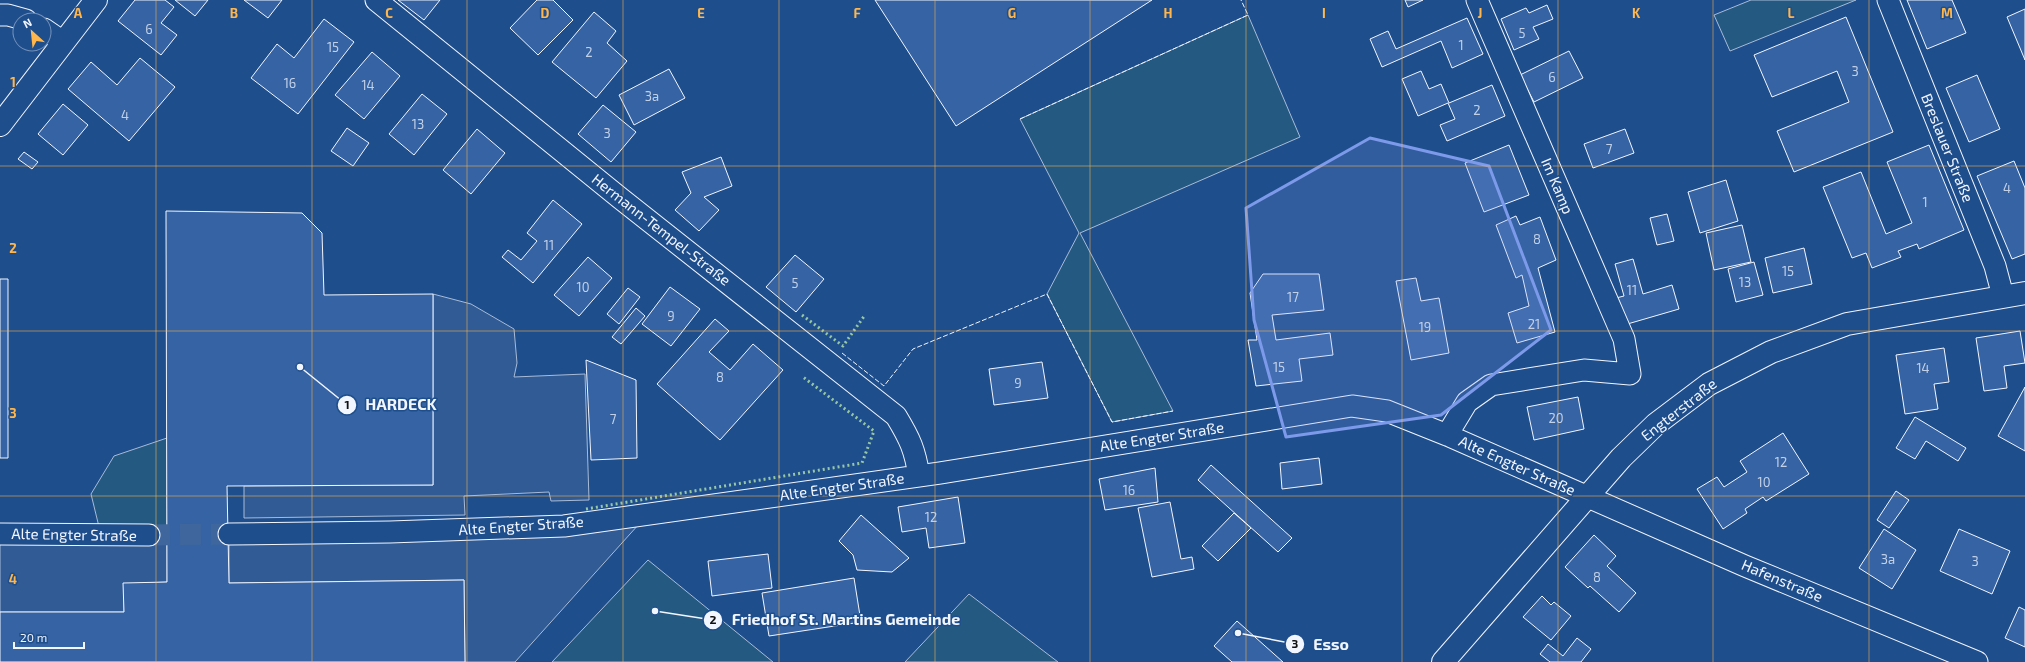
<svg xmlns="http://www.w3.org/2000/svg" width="2025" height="662" viewBox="0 0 2025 662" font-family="'Exo 2',sans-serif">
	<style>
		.green { fill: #245a82; stroke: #a8bbd7 }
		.parking { fill: #305b95; stroke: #a8bbd7 }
		.building { fill: #3563a3; stroke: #f2f6ff }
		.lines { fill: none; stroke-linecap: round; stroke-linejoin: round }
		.minor-tunnel { stroke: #3f679d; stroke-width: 21; stroke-dasharray: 21 10; stroke-linecap: butt }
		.minor-casing { stroke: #f2f6ff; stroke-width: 23 }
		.tertiary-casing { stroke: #f2f6ff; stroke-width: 24 }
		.primary-casing { stroke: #f2f6ff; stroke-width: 24 }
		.minor { stroke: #1f4e8c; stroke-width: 21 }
		.tertiary { stroke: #1f4e8c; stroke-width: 22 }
		.primary { stroke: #1f4e8c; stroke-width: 22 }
		.hedge { stroke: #97c8a6; stroke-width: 3; stroke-dasharray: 2 3; stroke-linecap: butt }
		.fence { stroke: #f2f6ff; stroke-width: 1; stroke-dasharray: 5 2; stroke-linecap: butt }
		.marked { fill: #7d9aea; fill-opacity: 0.2; stroke: #7d9aea; stroke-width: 3; stroke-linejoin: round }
		.grid { fill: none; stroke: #ffb74d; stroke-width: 1; stroke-opacity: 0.55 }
		.labels { text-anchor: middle; stroke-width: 3; stroke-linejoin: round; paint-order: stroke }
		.number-label { font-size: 13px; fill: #c3d1e8 }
		.street-label { font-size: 15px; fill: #f2f6ff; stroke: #1f4e8c }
		.grid-label { font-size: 13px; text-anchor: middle; font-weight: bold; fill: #ffb74d; stroke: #1f4e8c; stroke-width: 3; stroke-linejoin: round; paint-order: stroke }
		.leader { fill: none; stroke: #f2f6ff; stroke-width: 1.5 }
		.callout-dot { fill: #f2f6ff; stroke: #1f4e8c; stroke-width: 1.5 }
		.mark-label { font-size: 12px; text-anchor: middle; font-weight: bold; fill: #111 }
		.callout-label { font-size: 16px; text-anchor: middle; font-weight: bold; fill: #f2f6ff; stroke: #1f4e8c; stroke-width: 3; stroke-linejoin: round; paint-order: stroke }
	</style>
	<rect width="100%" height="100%" fill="#1f4e8c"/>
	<path class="green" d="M 1751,0 L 1856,0 L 1730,51 L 1714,15 Z
		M 1248,15 L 1300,137 L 1080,233 L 1173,411 L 1112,422 L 1047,294 L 1079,233 L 1020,119 Z
		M 167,438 L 167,535 L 101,535 L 91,494 L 114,456 Z
		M 648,560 L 773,662 L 552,662 Z
		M 969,594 L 1058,662 L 905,662 Z"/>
	<path class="parking" d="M 433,294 L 471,304 L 514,329 L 517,363 L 514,377 L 585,374 L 589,500 L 551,501 L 549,492 L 464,496 L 465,515 L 244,518 L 244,486 L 433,485 Z
		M 648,514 L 515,662 L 465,662 L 464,580 L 229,583 L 229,534 Z
		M 0,534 L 167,535 L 167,582 L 124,584 L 124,612 L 0,612 Z"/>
	<path class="building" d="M 135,0 L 165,0 L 174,7 L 161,23 L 177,35 L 161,55 L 118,21 Z
		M 175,0 L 208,0 L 195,16 Z
		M 244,0 L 282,0 L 268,18 Z
		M 398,0 L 440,0 L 424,20 Z
		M 537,0 L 553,0 L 573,20 L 538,55 L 510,28 Z
		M 875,0 L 1152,0 L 956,126 Z
		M 1405,0 L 1423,0 L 1408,7 Z
		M 1907,0 L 1952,0 L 1966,33 L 1927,49 Z
		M 1547,5 L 1553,19 L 1533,27 L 1539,39 L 1514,50 L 1501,19 L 1526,8 L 1529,13 Z
		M 2025,9 L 2025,60 L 2007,17 Z
		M 594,12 L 616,31 L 607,43 L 627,61 L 596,98 L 552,62 Z
		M 1846,17 L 1893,132 L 1794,172 L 1777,131 L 1849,102 L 1837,71 L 1772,97 L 1754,55 Z
		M 1467,18 L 1483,54 L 1452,68 L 1441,41 L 1382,67 L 1370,39 L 1388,31 L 1396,49 Z
		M 324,19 L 354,42 L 298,114 L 251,78 L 277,44 L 294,58 Z
		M 1569,51 L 1583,78 L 1534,102 L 1520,75 Z
		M 372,52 L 400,76 L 364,119 L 335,95 Z
		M 140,58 L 175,87 L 129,141 L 68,89 L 91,62 L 117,85 Z
		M 669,69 L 685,98 L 634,125 L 619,95 Z
		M 1421,71 L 1429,89 L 1441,84 L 1449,103 L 1492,85 L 1505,116 L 1447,141 L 1440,125 L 1455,119 L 1448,103 L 1418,116 L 1402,79 Z
		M 1977,75 L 2000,129 L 1969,142 L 1946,88 Z
		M 422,94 L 447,114 L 414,155 L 389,134 Z
		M 63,104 L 88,125 L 63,155 L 38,134 Z
		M 603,105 L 636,132 L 611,162 L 578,134 Z
		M 347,128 L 369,143 L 353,166 L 331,151 Z
		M 477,129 L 505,153 L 471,194 L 443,170 Z
		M 1625,129 L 1634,153 L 1593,168 L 1584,144 Z
		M 1509,145 L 1529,195 L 1484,212 L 1465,163 Z
		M 1929,145 L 1964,230 L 1919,249 L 1917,244 L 1898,251 L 1901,257 L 1872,268 L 1866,253 L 1852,258 L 1823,187 L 1861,172 L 1886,234 L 1912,223 L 1887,162 Z
		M 24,152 L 38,162 L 32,169 L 18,159 Z
		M 721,157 L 732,186 L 704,197 L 719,210 L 699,231 L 675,210 L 691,193 L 682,172 Z
		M 2014,161 L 2025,188 L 2025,254 L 2012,259 L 1977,176 Z
		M 1726,180 L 1738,221 L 1700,233 L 1688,192 Z
		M 553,200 L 582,224 L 533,283 L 502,257 L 508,250 L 521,260 L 537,241 L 527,233 Z
		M 166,211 L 302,213 L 322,233 L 324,295 L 433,294 L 433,485 L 227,486 L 229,583 L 464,580 L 465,662 L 0,662 L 0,612 L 124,612 L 123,583 L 167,582 Z
		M 1667,214 L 1674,241 L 1657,245 L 1650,218 Z
		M 1516,216 L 1520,225 L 1540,217 L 1556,260 L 1538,268 L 1555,332 L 1517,343 L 1508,313 L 1529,306 L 1522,275 L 1516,278 L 1496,225 Z
		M 1742,225 L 1751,262 L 1714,270 L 1706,233 Z
		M 1804,248 L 1812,284 L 1773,293 L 1765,258 Z
		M 795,255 L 824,279 L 796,312 L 766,287 Z
		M 588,257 L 612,278 L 579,316 L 554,295 Z
		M 1633,259 L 1643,294 L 1672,285 L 1679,309 L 1624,325 L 1616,298 L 1624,296 L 1615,264 Z
		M 1754,262 L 1763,295 L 1736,302 L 1728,269 Z
		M 1263,274 L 1319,274 L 1324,310 L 1272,315 L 1276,340 L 1330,333 L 1333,355 L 1299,359 L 1302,381 L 1256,386 L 1248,340 L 1257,340 L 1250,293 Z
		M 1416,278 L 1421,301 L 1439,298 L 1449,353 L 1411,360 L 1396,281 Z
		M 0,279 L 8,279 L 8,458 L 0,458 Z
		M 670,287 L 700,309 L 671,346 L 642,324 Z
		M 628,288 L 640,297 L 619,324 L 607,314 Z
		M 636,308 L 645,316 L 621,344 L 612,337 Z
		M 715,319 L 729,331 L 709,352 L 730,370 L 753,344 L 783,370 L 720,440 L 657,384 Z
		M 2020,331 L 2025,363 L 2004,366 L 2007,388 L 1984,391 L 1976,338 Z
		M 1944,348 L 1949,382 L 1934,384 L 1938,409 L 1905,414 L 1896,355 Z
		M 586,360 L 636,380 L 637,458 L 591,460 Z
		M 1042,362 L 1048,398 L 994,405 L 989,369 Z
		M 2025,387 L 2025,451 L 1998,436 Z
		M 1578,397 L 1584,429 L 1534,440 L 1527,407 Z
		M 1915,417 L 1966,448 L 1958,461 L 1926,441 L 1915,459 L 1896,448 Z
		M 1783,433 L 1809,474 L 1766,501 L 1763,497 L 1745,509 L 1747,513 L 1723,529 L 1697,489 L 1717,477 L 1724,487 L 1747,472 L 1740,461 Z
		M 1319,458 L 1322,484 L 1282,489 L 1280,463 Z
		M 1211,465 L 1292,538 L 1278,552 L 1198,480 Z
		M 1155,468 L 1158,502 L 1105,510 L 1099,479 Z
		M 1896,491 L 1909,500 L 1889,528 L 1877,520 Z
		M 958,497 L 965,543 L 929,548 L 926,528 L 902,532 L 898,507 Z
		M 1170,502 L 1181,559 L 1192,557 L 1194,569 L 1152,577 L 1138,508 Z
		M 1234,513 L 1251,528 L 1218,561 L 1202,546 Z
		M 861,515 L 909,558 L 892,572 L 857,570 L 853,555 L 839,541 Z
		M 1884,529 L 1916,550 L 1892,589 L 1859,568 Z
		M 1959,529 L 2010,551 L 1992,594 L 1940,571 Z
		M 1594,535 L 1616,556 L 1607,566 L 1636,593 L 1619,612 L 1590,586 L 1588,588 L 1565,567 Z
		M 768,554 L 772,588 L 712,596 L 708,561 Z
		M 854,578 L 861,622 L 769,636 L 762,593 Z
		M 1542,596 L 1551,605 L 1554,602 L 1571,616 L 1551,640 L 1523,617 Z
		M 2019,607 L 2025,610 L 2025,647 L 2005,638 Z
		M 1237,621 L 1283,662 L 1232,662 L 1214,646 Z
		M 1577,638 L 1591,649 L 1581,662 L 1550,662 L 1540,654 L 1548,644 L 1563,656 Z"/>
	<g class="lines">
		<path class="minor-tunnel" d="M 149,535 L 229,534"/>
		<g class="minor-casing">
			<path id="minor" d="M 376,0 L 620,198 L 896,416 C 910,439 915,450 919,476
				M 1888,0 L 1995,266 L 2003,296
				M 0,15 L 8,15 L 26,20
				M 44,29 L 63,42
				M 1447,435 L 1467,402 L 1491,385 L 1584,370 L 1630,374 L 1624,339 L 1477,0
				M 0,534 L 149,535
				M 229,534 L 390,532 L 564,526 L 940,473 L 1352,406 L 1387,411 L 1447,435 L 1745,566 L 1977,662"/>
		</g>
		<g class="tertiary-casing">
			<path id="tertiary" d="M 0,125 L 96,0"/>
		</g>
		<g class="primary-casing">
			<path id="primary" d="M 1443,662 L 1621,458 L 1656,424 L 1709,384 L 1771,352 L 1847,324 L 2025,293"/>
		</g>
		<use href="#minor" class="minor"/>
		<use href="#tertiary" class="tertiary"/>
		<use href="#primary" class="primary"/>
		<path class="hedge" d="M 802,315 L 843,346 L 865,315
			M 586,509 L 862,463 L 874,431 L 803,377"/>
		<path class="fence" d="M 1020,119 L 1248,15 L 1241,0
			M 842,353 L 884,386 L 913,349 L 1047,294 L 1112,422 L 1173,411"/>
	</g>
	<path class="marked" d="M 1370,138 L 1489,166 L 1551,330 L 1441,415 L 1286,437 L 1254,320 L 1246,208 Z"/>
	<path class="grid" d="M 156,0 L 156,662M 312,0 L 312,662M 467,0 L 467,662M 623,0 L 623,662M 779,0 L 779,662M 935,0 L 935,662M 1090,0 L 1090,662M 1246,0 L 1246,662M 1402,0 L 1402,662M 1558,0 L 1558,662M 1713,0 L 1713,662M 1869,0 L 1869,662M 0,166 L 2025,166M 0,331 L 2025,331M 0,496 L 2025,496"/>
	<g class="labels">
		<g class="number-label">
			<text x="149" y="34">6</text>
			<text x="1522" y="38">5</text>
			<text x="1461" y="50">1</text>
			<text x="333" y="52">15</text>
			<text x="589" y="57">2</text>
			<text x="1855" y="76">3</text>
			<text x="1552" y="82">6</text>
			<text x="290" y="88">16</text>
			<text x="368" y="90">14</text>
			<text x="652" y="101">3a</text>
			<text x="1477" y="115">2</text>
			<text x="125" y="120">4</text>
			<text x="418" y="129">13</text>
			<text x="607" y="138">3</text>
			<text x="1609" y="154">7</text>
			<text x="2007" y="193">4</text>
			<text x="1925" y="207">1</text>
			<text x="1537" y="244">8</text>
			<text x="549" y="250">11</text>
			<text x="1788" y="276">15</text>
			<text x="1745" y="287">13</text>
			<text x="795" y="288">5</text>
			<text x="583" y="292">10</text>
			<text x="1632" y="295">11</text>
			<text x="1293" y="302">17</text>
			<text x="671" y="321">9</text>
			<text x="1534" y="329">21</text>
			<text x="1425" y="332">19</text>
			<text x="1279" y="372">15</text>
			<text x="1923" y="373">14</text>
			<text x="720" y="382">8</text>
			<text x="1018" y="388">9</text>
			<text x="1556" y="423">20</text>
			<text x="613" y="424">7</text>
			<text x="1781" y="467">12</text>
			<text x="1764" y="487">10</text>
			<text x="1129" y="495">16</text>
			<text x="931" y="522">12</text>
			<text x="1888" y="564">3a</text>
			<text x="1975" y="566">3</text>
			<text x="1597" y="582">8</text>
		</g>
		<g class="street-label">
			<text transform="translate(1947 148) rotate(68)" y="5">Breslauer Straße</text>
			<text transform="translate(1557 186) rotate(67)" y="5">Im Kamp</text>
			<text transform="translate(661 230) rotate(38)" y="5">Hermann-Tempel-Straße</text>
			<text transform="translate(1679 410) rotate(-38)" y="5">Engterstraße</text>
			<text transform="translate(1162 437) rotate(-9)" y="5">Alte Engter Straße</text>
			<text transform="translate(1517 466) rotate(24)" y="5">Alte Engter Straße</text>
			<text transform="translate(842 487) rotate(-8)" y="5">Alte Engter Straße</text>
			<text transform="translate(521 526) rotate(-4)" y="5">Alte Engter Straße</text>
			<text transform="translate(74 535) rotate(1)" y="5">Alte Engter Straße</text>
			<text transform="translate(1782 581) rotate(23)" y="5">Hafenstraße</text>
		</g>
	</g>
	<g class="grid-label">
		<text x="78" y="18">A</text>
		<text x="234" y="18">B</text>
		<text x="389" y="18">C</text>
		<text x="545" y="18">D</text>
		<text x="701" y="18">E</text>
		<text x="857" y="18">F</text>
		<text x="1012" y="18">G</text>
		<text x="1168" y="18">H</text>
		<text x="1324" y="18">I</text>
		<text x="1480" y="18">J</text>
		<text x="1636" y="18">K</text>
		<text x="1791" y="18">L</text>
		<text x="1947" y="18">M</text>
		<text x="13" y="87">1</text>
		<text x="13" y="253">2</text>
		<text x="13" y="418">3</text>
		<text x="13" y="584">4</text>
	</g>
	<path class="leader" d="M300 367L347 405M655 611L713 620M1238 633L1295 644"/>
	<g class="callout-dot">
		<circle cx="300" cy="367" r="4"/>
		<circle cx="655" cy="611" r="4"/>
		<circle cx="1238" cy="633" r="4"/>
		<circle cx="347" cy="405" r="10"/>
		<circle cx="713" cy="620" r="10"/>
		<circle cx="1295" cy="644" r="10"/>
	</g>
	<g class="mark-label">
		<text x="347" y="409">1</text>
		<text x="713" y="624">2</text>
		<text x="1295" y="648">3</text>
	</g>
	<g class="callout-label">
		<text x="401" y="410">HARDECK</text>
		<text x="846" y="625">Friedhof St. Martins Gemeinde</text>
		<text x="1331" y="650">Esso</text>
	</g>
	<g transform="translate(32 32) rotate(333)"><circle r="19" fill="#1f4e8c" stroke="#7391ba"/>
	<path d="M0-3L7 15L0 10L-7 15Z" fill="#ffb74d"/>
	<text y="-6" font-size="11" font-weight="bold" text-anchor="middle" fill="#f2f6ff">N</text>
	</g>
	<path d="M14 642v6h70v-6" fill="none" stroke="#f2f6ff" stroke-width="2"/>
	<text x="20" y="642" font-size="12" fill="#f2f6ff" stroke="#1f4e8c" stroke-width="3" paint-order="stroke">20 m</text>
</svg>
